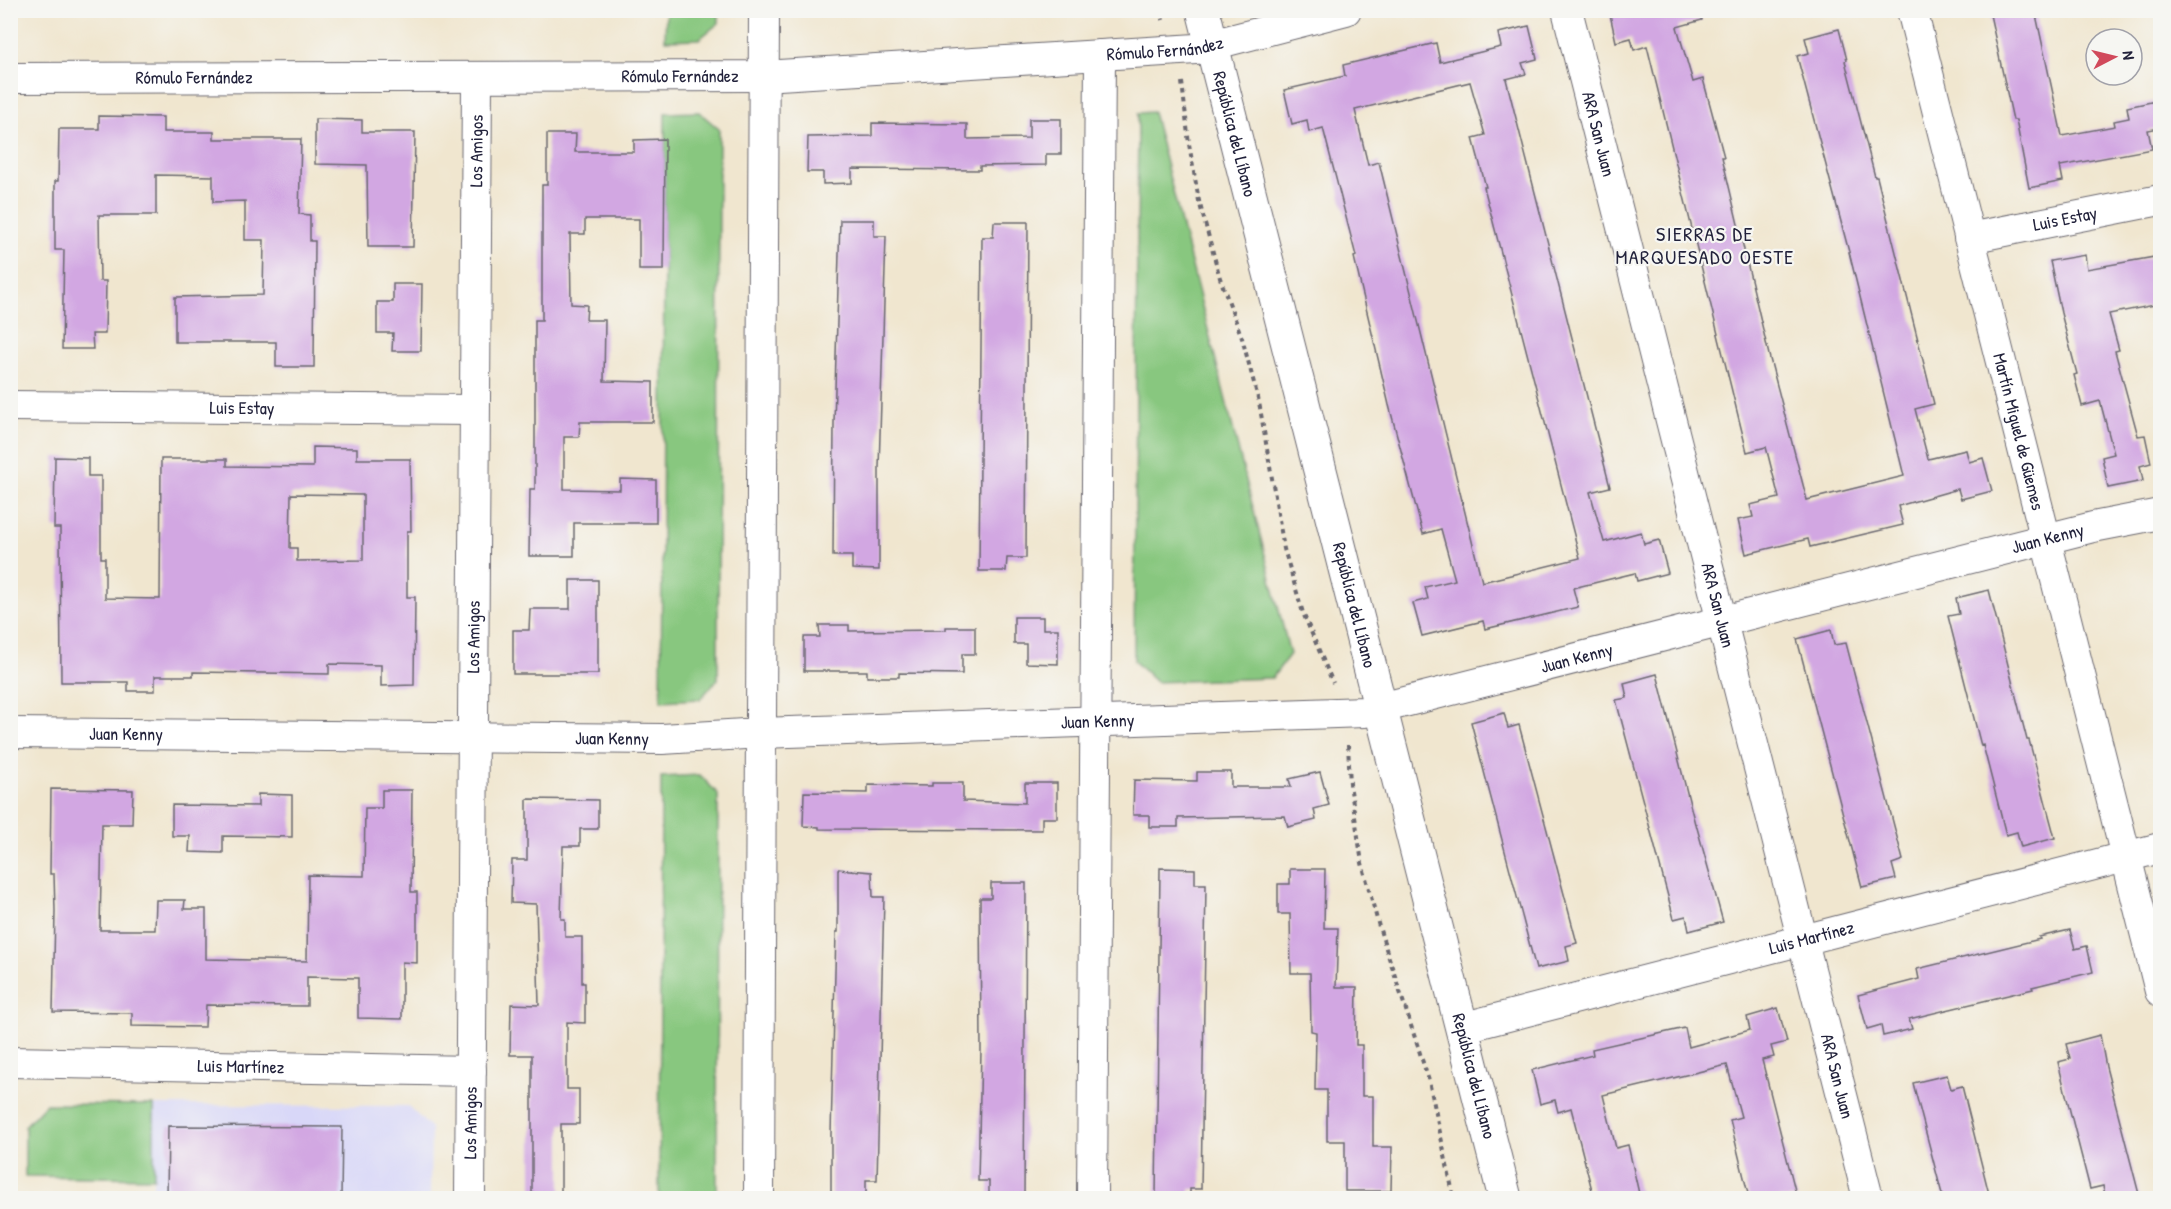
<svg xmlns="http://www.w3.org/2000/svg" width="2171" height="1209" viewBox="0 0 2171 1209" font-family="'Patrick Hand',sans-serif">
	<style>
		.built { fill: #d8d7f8 }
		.green { fill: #88c77f; stroke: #55745d; stroke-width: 1.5 }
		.building { fill: #d2a7e2; fill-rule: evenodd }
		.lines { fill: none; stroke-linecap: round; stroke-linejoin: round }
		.minor-casing { stroke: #6a676f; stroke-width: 32 }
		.tertiary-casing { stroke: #6a676f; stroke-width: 35 }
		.path { stroke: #6a676f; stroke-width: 4; stroke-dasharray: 4.5 4.5; stroke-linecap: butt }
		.minor { stroke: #fff; stroke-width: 30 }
		.tertiary { stroke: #fff; stroke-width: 33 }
		.labels { text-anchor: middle; stroke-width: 4.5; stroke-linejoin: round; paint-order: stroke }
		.street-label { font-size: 18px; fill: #22223b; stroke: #f6f6f2 }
		.neighbourhood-label { font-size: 20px; letter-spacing: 1.5px; fill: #22223b; stroke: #f6f6f2 }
	</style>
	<rect width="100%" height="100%" fill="#f6f6f2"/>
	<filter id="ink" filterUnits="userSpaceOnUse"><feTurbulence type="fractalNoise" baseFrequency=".0167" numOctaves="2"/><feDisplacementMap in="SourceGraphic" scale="12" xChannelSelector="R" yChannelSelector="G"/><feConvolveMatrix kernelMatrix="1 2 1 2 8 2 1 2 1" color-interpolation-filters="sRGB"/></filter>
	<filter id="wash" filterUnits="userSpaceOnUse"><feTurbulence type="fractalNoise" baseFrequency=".008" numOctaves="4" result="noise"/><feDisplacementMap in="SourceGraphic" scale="24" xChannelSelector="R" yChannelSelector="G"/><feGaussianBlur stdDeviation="1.35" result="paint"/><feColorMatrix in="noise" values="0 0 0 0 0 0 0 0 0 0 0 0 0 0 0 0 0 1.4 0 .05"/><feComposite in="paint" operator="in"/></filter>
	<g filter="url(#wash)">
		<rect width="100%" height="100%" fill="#f0e6cf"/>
		<path class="built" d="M 154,1105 L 408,1106 L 431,1128 L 430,1198 L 153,1198 Z"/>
		<path class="green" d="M 666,11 L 719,11 L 719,23 L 699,39 L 665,40 Z
			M 699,112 L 719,129 L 718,679 L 700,699 L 661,701 L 665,113 Z
			M 1153,112 L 1290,654 L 1272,678 L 1156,682 L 1134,661 L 1138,113 Z
			M 700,775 L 718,794 L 717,1198 L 659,1198 L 661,777 Z
			M 46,1104 L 154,1105 L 154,1178 L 25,1176 L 25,1126 Z"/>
		<g id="blocks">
			<path class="building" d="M 1609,10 L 1701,10 L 1702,20 L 1677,27 L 1693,82 L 1703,79 L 1724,157 L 1722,157 L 1769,355 L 1807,500 L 1904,476 L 1849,252 L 1797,56 L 1809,53 L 1805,38 L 1839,29 L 1847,60 L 1845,61 L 1875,177 L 1877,177 L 1934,404 L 1915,409 L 1928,459 L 1966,450 L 1969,462 L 1983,458 L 1992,491 L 1961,499 L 1958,489 L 1898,506 L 1903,525 L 1810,547 L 1808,539 L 1746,554 L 1738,520 L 1753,517 L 1750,505 L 1779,498 L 1766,447 L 1747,452 L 1647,46 L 1634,50 L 1631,38 L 1616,42 Z
				M 1989,10 L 2035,10 L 2062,136 L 2115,126 L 2114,121 L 2129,118 L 2127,107 L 2156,101 L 2160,128 L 2148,130 L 2152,149 L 2060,166 L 2063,181 L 2029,188 L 2016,120 L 2013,120 Z
				M 1529,26 L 1537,59 L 1522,63 L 1526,74 L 1506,79 L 1610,487 L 1590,492 L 1604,542 L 1641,532 L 1644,544 L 1659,540 L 1668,573 L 1637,581 L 1635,573 L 1573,588 L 1578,607 L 1485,629 L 1483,621 L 1422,636 L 1413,603 L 1428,599 L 1425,587 L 1455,580 L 1441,529 L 1423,534 L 1389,405 L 1354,257 L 1356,256 L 1323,128 L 1309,132 L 1307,120 L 1292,124 L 1284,90 L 1345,76 L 1343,65 L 1436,43 L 1440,62 L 1501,47 L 1498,33 ZM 1470,82 L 1485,135 L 1473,138 L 1486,187 L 1484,187 L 1580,558 L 1482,582 L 1379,162 L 1368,165 L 1355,110 Z
				M 99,116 L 163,117 L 163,132 L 214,132 L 214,139 L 301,139 L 299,214 L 310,215 L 310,241 L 315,241 L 314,367 L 276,367 L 276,342 L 175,342 L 175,297 L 263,295 L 264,240 L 245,240 L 245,201 L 213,202 L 213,176 L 156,175 L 156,215 L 99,215 L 100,281 L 106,281 L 105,334 L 92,334 L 93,349 L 62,349 L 64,250 L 55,250 L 55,181 L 58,181 L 59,129 L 99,129 Z
				M 315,119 L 362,120 L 362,132 L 415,132 L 413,247 L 368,247 L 367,165 L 315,164 Z
				M 1029,119 L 1061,119 L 1061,154 L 1046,154 L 1046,165 L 980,166 L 980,170 L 852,169 L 852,183 L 823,184 L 823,172 L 807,172 L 808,137 L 872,136 L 872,123 L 967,124 L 967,139 L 1029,138 Z
				M 547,134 L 576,134 L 575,152 L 634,152 L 634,140 L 665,139 L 664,270 L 639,270 L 639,219 L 585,219 L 585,234 L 570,234 L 571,304 L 587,305 L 586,320 L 605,320 L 604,381 L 653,382 L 653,422 L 580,422 L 579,437 L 564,437 L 564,489 L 620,490 L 620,479 L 656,480 L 656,523 L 574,523 L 574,556 L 529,556 L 530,489 L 535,489 L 535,320 L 542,320 L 542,185 L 547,185 Z
				M 840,220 L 874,220 L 874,236 L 886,236 L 879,468 L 879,570 L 852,569 L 852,556 L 833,556 L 834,423 Z
				M 994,222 L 1028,222 L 1026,558 L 1007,558 L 1006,571 L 979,571 L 982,237 L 993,237 Z
				M 2085,255 L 2087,269 L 2160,256 L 2160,304 L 2109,314 L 2119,350 L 2115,351 L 2138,436 L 2145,435 L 2151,463 L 2140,466 L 2143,481 L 2108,488 L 2102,457 L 2114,454 L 2100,401 L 2082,406 L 2074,375 L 2077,374 L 2061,313 L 2050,261 Z
				M 393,284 L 422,284 L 421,351 L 392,351 L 393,333 L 377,333 L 377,302 L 393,302 Z
				M 313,447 L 357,448 L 357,459 L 410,459 L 411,531 L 407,531 L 407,597 L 415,597 L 414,685 L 381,686 L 381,665 L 329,664 L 329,674 L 193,672 L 193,676 L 155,676 L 155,691 L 128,691 L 128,682 L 61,682 L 60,528 L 54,528 L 55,457 L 88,458 L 88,476 L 101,476 L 101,558 L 105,558 L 105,598 L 160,599 L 161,459 L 227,459 L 227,466 L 313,467 ZM 291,494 L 363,495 L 363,560 L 297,561 L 297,548 L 290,548 Z
				M 570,580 L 598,580 L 598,674 L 513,674 L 513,630 L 529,630 L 530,609 L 570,609 Z
				M 1989,590 L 2027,740 L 2029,740 L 2055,838 L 2021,847 L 2017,832 L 2006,835 L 1983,745 L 1981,746 L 1948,616 L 1959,614 L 1956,598 Z
				M 1014,617 L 1043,617 L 1043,629 L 1058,629 L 1058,664 L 1026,663 L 1026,644 L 1014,644 Z
				M 819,625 L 849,625 L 849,631 L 946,630 L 946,627 L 975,627 L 975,654 L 962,654 L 962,674 L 899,673 L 899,677 L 867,677 L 867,671 L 804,671 L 804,637 L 820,637 Z
				M 1831,630 L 1834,645 L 1846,643 L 1903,860 L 1892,864 L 1896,879 L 1862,887 L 1797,639 Z
				M 1657,674 L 1695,824 L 1696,824 L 1723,922 L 1689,931 L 1686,916 L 1674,919 L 1616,700 L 1627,698 L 1624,683 Z
				M 1504,713 L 1508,728 L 1519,725 L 1577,943 L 1566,946 L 1569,961 L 1536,969 L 1471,722 Z
				M 1197,772 L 1231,772 L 1231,787 L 1291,787 L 1289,779 L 1320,772 L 1329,805 L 1314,809 L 1316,820 L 1288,827 L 1285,816 L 1178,818 L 1178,827 L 1149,827 L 1149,815 L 1133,815 L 1134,780 L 1197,781 Z
				M 932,783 L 963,783 L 963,801 L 1025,803 L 1025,783 L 1057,783 L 1057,818 L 1042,818 L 1042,830 L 819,829 L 819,827 L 803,826 L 804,792 L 868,793 L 868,785 L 932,786 Z
				M 51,789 L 133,790 L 132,824 L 102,824 L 100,930 L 155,930 L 156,900 L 185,900 L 184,909 L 206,909 L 206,959 L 307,961 L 308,875 L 364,876 L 365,808 L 382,808 L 382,790 L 412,790 L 411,892 L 417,892 L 417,963 L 402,962 L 402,1019 L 358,1018 L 358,978 L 307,977 L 307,1006 L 206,1005 L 205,1027 L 132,1026 L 132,1013 L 53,1012 L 55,911 L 54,874 L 50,874 Z
				M 258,794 L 292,795 L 292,837 L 223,836 L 223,853 L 189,852 L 190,836 L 172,836 L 172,805 L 258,806 Z
				M 527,799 L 598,800 L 598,829 L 580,829 L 580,846 L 563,846 L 561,919 L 565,919 L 565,937 L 582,937 L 582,983 L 585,983 L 585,1023 L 567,1022 L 567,1089 L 579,1089 L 579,1124 L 561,1124 L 561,1195 L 532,1193 L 532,1055 L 510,1055 L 511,1004 L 539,1005 L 536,904 L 511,903 L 512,860 L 527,860 Z
				M 1160,868 L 1195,869 L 1195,884 L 1206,884 L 1201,1189 L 1190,1189 L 1190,1198 L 1156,1198 Z
				M 838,869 L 872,872 L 873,897 L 884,897 L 877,1180 L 866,1180 L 866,1198 L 831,1198 L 831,1134 L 836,932 L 838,932 Z
				M 1290,869 L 1325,869 L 1324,928 L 1338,928 L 1336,987 L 1357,987 L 1356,1045 L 1362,1045 L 1362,1096 L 1373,1096 L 1373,1147 L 1392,1147 L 1391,1191 L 1345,1191 L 1345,1141 L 1327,1141 L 1327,1090 L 1315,1090 L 1316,1032 L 1311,1031 L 1310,973 L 1291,973 L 1290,914 L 1278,914 L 1278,884 L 1290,884 Z
				M 991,883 L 1026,883 L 1024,1198 L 989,1198 L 989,1181 L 978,1181 L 981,1050 L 980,898 L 991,898 Z
				M 2070,930 L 2075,949 L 2087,946 L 2093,972 L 2032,987 L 2033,989 L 1909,1019 L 1912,1029 L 1883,1036 L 1881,1025 L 1867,1029 L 1858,995 L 1919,979 L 1917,969 L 2040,939 L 2039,937 Z
				M 1778,1008 L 1787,1042 L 1771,1046 L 1774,1057 L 1762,1060 L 1797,1198 L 1749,1198 L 1730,1120 L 1741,1117 L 1727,1065 L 1603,1095 L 1616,1148 L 1628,1145 L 1640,1198 L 1594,1198 L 1571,1108 L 1558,1112 L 1555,1100 L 1540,1104 L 1532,1070 L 1593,1055 L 1592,1049 L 1685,1028 L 1689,1047 L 1750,1030 L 1747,1017 Z
				M 2100,1035 L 2106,1067 L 2140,1198 L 2106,1198 L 2103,1186 L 2090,1189 L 2070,1111 L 2058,1062 L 2070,1059 L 2066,1044 Z
				M 1947,1075 L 1951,1089 L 1962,1086 L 1990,1198 L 1943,1198 L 1913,1083 Z
				M 168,1126 L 342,1127 L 341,1198 L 167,1198 Z"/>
		</g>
	</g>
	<g filter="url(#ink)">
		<use href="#blocks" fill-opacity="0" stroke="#6a676f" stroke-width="1.5"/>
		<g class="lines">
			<g class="minor-casing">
				<g id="minor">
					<path id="s1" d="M 1567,10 L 1868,1198"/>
					<path id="s2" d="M 1912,10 L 2160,991"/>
					<path id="s3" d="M 10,78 L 763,76 L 1196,49 L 1346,10"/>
					<path id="s4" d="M 1969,238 L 2160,200"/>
					<path id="s5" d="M 10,406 L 474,410"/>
					<path id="s6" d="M 10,733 L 662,739 L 761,733 L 1365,712 L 2093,527 L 2160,514"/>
					<path id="s7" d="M 1461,1028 L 2160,848"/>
					<path id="s8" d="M 10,1062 L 471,1071"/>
					<path id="s9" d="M 470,1198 L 477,77"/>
					<path d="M 759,1198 L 764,10"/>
					<path d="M 1092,1198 L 1100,55"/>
				</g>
			</g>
			<g class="tertiary-casing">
				<g id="tertiary">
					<path id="s10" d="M 1203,10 L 1505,1198"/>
				</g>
			</g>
			<path class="path" d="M 1160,10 L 1163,20
				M 1182,82 L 1189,144 L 1199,201 L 1220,278 L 1242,338 L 1259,402 L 1284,549 L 1303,613 L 1333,683
				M 1348,745 L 1350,784 L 1362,863 L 1379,927 L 1429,1081 L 1454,1198"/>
			<use href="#minor" class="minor"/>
			<use href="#tertiary" class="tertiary"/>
		</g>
	</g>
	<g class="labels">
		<g class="street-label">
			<text dy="6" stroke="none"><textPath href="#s3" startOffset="1156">Rómulo Fernández</textPath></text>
			<text dy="6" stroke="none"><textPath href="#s3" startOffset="184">Rómulo Fernández</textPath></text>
			<text dy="6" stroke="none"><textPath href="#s3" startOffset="670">Rómulo Fernández</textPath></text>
			<text dy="6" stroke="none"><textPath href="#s10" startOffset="128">República del Líbano</textPath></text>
			<text dy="6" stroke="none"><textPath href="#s1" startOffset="128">ARA San Juan</textPath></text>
			<text dy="6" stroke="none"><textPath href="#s9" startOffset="1047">Los Amigos</textPath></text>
			<text dy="6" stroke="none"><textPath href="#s4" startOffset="98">Luis Estay</textPath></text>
			<text dy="6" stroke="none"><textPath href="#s5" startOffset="232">Luis Estay</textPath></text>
			<text dy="6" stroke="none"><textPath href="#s2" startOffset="435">Martín Miguel de Güemes</textPath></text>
			<text dy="6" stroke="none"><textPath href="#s6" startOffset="2060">Juan Kenny</textPath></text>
			<text dy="6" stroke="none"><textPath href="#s1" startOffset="614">ARA San Juan</textPath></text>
			<text dy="6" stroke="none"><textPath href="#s10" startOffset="614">República del Líbano</textPath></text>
			<text dy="6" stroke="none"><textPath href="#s9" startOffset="561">Los Amigos</textPath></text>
			<text dy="6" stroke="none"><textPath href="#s6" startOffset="1574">Juan Kenny</textPath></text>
			<text dy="6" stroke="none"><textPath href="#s6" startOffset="1088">Juan Kenny</textPath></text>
			<text dy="6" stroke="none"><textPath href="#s6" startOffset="116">Juan Kenny</textPath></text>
			<text dy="6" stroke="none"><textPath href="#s6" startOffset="602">Juan Kenny</textPath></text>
			<text dy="6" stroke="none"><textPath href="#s7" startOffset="362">Luis Martínez</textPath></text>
			<text dy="6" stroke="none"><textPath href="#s8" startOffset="231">Luis Martínez</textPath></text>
			<text dy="6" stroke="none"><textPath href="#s10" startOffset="1100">República del Líbano</textPath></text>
			<text dy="6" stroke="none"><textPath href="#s1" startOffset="1100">ARA San Juan</textPath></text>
			<text dy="6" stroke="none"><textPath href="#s9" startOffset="75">Los Amigos</textPath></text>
		</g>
		<g class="neighbourhood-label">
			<text x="1705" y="241">SIERRAS DE<tspan x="1705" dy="23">MARQUESADO OESTE</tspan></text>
		</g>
	</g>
	<rect width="2171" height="1209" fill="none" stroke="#f6f6f2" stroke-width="36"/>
	<g transform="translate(2114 57) rotate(83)"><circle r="28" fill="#f6f6f2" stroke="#a1a1a9" stroke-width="1.5"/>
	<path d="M0-4.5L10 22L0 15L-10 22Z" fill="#d1495b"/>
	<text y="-9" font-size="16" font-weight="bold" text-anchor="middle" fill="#22223b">N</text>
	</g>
</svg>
